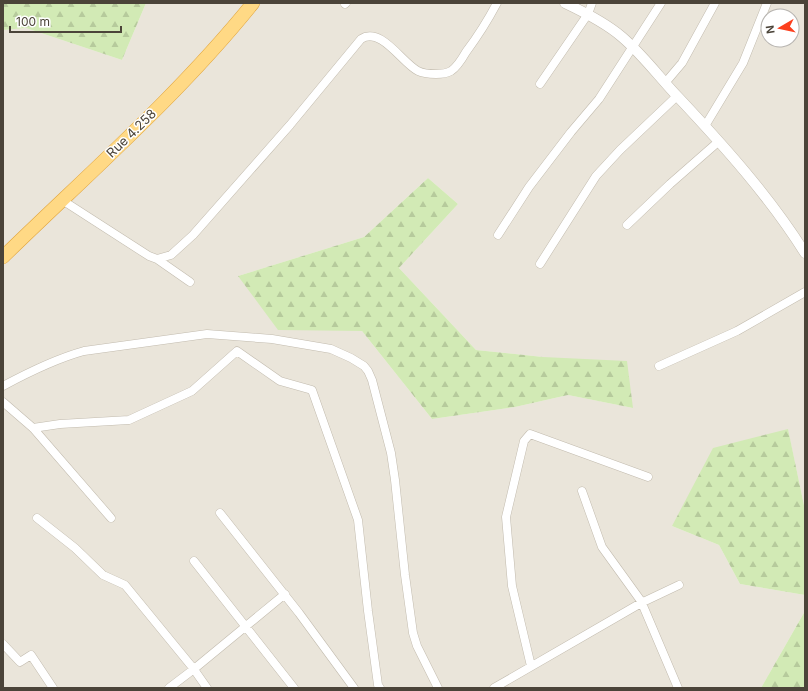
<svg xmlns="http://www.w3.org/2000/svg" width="808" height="691" viewBox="0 0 808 691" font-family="Inter,sans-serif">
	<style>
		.residential { fill: #eae5da; fill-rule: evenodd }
		.forest { fill: url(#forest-firs) }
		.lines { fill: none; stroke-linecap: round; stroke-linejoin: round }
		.minor-casing { stroke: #c2bbae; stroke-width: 9 }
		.tertiary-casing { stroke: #c2bbae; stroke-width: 11 }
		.trunk-casing { stroke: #e0a43c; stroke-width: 14 }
		.minor { stroke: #fff; stroke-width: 8 }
		.tertiary { stroke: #fff; stroke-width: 10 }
		.trunk { stroke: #ffd985; stroke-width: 13 }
		.labels { text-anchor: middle; stroke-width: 3; stroke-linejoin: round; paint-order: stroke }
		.street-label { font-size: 13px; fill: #4b4439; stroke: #fff }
	</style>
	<defs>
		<pattern id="forest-firs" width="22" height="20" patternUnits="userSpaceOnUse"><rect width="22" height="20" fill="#d2eab5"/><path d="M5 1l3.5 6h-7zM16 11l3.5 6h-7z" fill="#b6ca9c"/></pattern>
	</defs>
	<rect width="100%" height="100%" fill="#f6f3ec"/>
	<path class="residential" d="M 146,3 L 805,3 L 805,510 L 788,430 L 672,526 L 719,545 L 740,584 L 805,595 L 805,611 L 761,688 L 3,688 L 3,30 L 26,28 L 122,60 ZM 768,16 L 792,16 L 792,40 L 768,40 ZM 428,178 L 458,204 L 399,268 L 476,350 L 543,357 L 633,408 L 568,395 L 515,407 L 432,419 L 362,331 L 238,276 L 364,237 Z"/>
	<path class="forest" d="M 3,3 L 146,3 L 122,60 L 26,28 L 3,30 Z
		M 428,178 L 458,204 L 399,268 L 476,350 L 543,357 L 627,361 L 633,408 L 568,395 L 515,407 L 432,419 L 362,331 L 278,330 L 238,276 L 364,237 Z
		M 788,429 L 805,510 L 805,595 L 740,584 L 719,545 L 672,526 L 713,448 Z
		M 805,611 L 805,688 L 761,688 Z"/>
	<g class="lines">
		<g class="minor-casing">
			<path id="minor" d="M 345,4 L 346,3
				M 665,83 L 682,63 L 715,3
				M 540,84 L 588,14 L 592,3
				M 705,126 L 743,63 L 767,3
				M 62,200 L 149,256 L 157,259 L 171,255 L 193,235 L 290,125 L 361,39 C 381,26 402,63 418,71 C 424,74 430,74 436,74 C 441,74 446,74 451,71 C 457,67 462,59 466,52 C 478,36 488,20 497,3
				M 627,225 L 670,184 L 718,142
				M 498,235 L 529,187 L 571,132 L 599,99 L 661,3
				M 157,259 L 190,282
				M 540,264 L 596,176 L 620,150 L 677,96
				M 659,366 L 737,331 L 805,292
				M 3,386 C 29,372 55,359 84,351 L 207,334 L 272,339 L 331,349 L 351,358 L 364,366 L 368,371 L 372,380 L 391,453 L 395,480 L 405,575 L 413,633 L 417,646 L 438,688
				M 3,402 L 33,428 L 111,518
				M 33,428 L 60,424 L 129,420 L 192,391 L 237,351 L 280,381 L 312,390 L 358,520 L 368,611 L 378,685 L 380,688
				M 582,491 L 602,547 L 641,601 L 678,688
				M 220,513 L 299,613 L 354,688
				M 37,518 L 75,548 L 103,575 L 125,585 L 193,668 L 207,688
				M 194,561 L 294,688
				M 3,644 L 20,662 L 31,655 L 53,688
				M 531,666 L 512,586 L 506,517 L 524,441 L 530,434 L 648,477
				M 169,688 L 194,669 L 285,594
				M 494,688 L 641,603 L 679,585"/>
		</g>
		<g class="tertiary-casing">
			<path id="tertiary" d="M 565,3 C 584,12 606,23 622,37 C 643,55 659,77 678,97 C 724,146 769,196 805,253"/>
		</g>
		<g class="trunk-casing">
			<path id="trunk" d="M 3,257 C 88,174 178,96 253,3"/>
		</g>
		<use href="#minor" class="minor"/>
		<use href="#tertiary" class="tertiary"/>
		<use href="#trunk" class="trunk"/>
	</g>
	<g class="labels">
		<g class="street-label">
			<text transform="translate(131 133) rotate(-44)" y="5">Rue 4.258</text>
		</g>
	</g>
	<rect width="808" height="691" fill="none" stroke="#4b4439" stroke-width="8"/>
	<g transform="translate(780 28) rotate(261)"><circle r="19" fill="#ffffff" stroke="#b7b4b0"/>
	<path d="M0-3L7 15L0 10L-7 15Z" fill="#fc3f1d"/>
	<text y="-6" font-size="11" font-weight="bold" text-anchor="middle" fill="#4b4439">N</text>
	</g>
	<path d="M10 26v6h111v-6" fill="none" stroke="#4b4439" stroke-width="2"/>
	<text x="16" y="26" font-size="12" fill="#4b4439" stroke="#ffffff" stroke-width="3" paint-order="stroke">100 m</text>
</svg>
